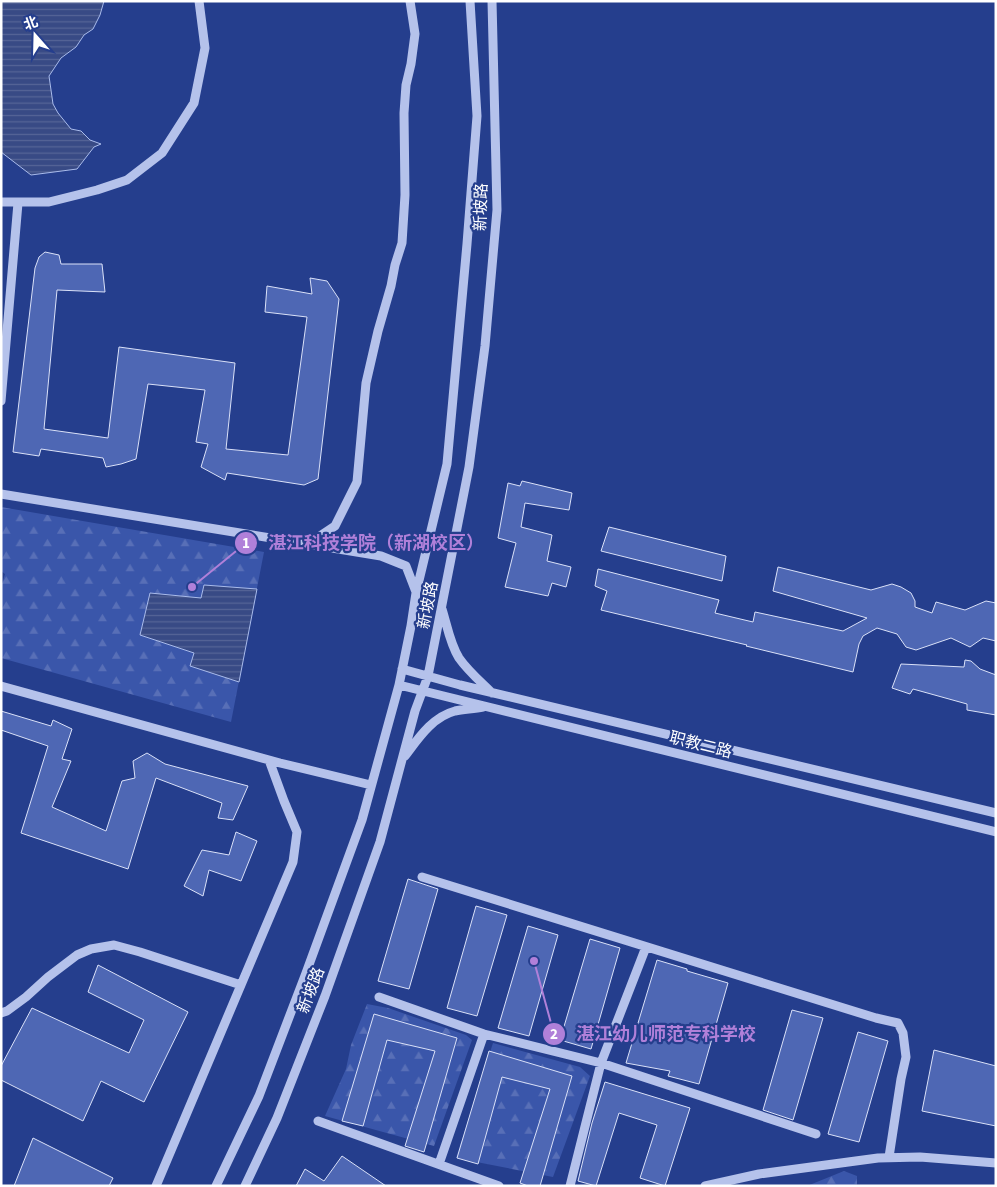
<svg xmlns="http://www.w3.org/2000/svg" width="997" height="1187" viewBox="0 0 997 1187" font-family="'Source Sans 3','Noto Sans SC',sans-serif">
	<style>
		.forest { fill: url(#forest-firs) }
		.water { fill: url(#water-rules); stroke: #a9bbeb }
		.building { fill: #4e67b4; stroke: #dae1f8 }
		.lines { fill: none; stroke-linecap: round; stroke-linejoin: round }
		.minor { stroke: #b5c2eb; stroke-width: 9 }
		.labels { text-anchor: middle; stroke-width: 4.5; stroke-linejoin: round; paint-order: stroke }
		.street-label { font-size: 16px; fill: #fff; stroke: #253e8d }
		.leader { fill: none; stroke: #b080d9; stroke-width: 2 }
		.callout-dot { fill: #b080d9; stroke: #253e8d; stroke-width: 2 }
		.mark-label { font-size: 15px; text-anchor: middle; font-weight: bold; fill: #fff }
		.callout-label { font-size: 18px; text-anchor: middle; font-weight: bold; fill: #b080d9; stroke: #253e8d; stroke-width: 4.5; stroke-linejoin: round; paint-order: stroke }
	</style>
	<defs>
		<pattern id="forest-firs" width="22" height="20" patternUnits="userSpaceOnUse" patternTransform="scale(1.25)"><rect width="22" height="20" fill="#3a56aa"/><path d="M5 1l3.5 6h-7zM16 11l3.5 6h-7z" fill="#586fb7"/></pattern>
		<pattern id="water-rules" width="6" height="5" patternUnits="userSpaceOnUse" patternTransform="scale(1.25)"><rect width="6" height="5" fill="#384a85"/><path d="M0 2.5h6" fill="none" stroke="#566597"/></pattern>
	</defs>
	<rect width="100%" height="100%" fill="#253e8d"/>
	<path class="forest" d="M 1,507 L 264,552 L 231,722 L 1,658 L 1,587 L 5,574 L 1,571 Z
		M 367,1004 L 388,1008 L 466,1035 L 472,1040 L 434,1146 L 325,1116 L 346,1069 L 351,1045 Z
		M 493,1043 L 580,1067 L 590,1076 L 553,1177 L 456,1158 Z
		M 844,1171 L 857,1176 L 857,1186 L 807,1186 Z"/>
	<path class="water" d="M 1,1 L 104,1 L 100,15 L 93,29 L 84,35 L 76,47 L 61,58 L 49,76 L 53,104 L 58,113 L 71,129 L 81,131 L 90,140 L 101,144 L 94,147 L 77,169 L 31,175 L 1,152 Z
		M 204,585 L 257,589 L 239,682 L 190,666 L 194,653 L 140,635 L 150,593 L 201,598 Z"/>
	<path class="building" d="M 45,252 L 59,255 L 61,264 L 102,264 L 105,292 L 57,290 L 44,429 L 108,438 L 119,347 L 235,363 L 226,449 L 288,455 L 307,317 L 265,312 L 267,286 L 312,294 L 310,278 L 327,281 L 339,299 L 318,479 L 304,485 L 227,473 L 225,480 L 201,467 L 208,444 L 196,442 L 205,390 L 148,384 L 136,459 L 121,464 L 106,467 L 103,458 L 41,449 L 39,456 L 13,452 L 35,268 L 39,257 Z
		M 522,481 L 572,493 L 569,510 L 525,503 L 521,527 L 552,535 L 547,561 L 571,567 L 566,587 L 552,583 L 548,596 L 505,587 L 516,543 L 498,538 L 508,483 L 520,486 Z
		M 609,527 L 726,556 L 722,581 L 601,551 Z
		M 778,567 L 871,590 L 892,584 L 901,587 L 911,593 L 915,601 L 915,607 L 932,613 L 936,602 L 965,610 L 986,601 L 996,603 L 996,641 L 983,638 L 970,647 L 951,638 L 916,650 L 906,647 L 897,634 L 877,628 L 863,636 L 859,644 L 853,672 L 746,646 L 747,645 L 601,610 L 607,591 L 595,586 L 598,569 L 719,600 L 715,613 L 753,622 L 755,612 L 843,631 L 867,618 L 773,591 Z
		M 965,660 L 971,661 L 980,669 L 996,675 L 996,715 L 967,710 L 967,704 L 913,689 L 910,694 L 892,688 L 901,664 L 964,667 Z
		M 1,711 L 51,726 L 53,720 L 72,729 L 62,759 L 71,761 L 52,807 L 106,831 L 122,781 L 135,778 L 133,761 L 147,753 L 165,764 L 248,786 L 233,820 L 218,818 L 222,803 L 156,778 L 128,869 L 21,833 L 48,746 L 1,730 Z
		M 236,832 L 257,841 L 241,881 L 209,870 L 203,896 L 184,886 L 202,850 L 229,855 Z
		M 408,879 L 438,889 L 409,989 L 378,981 Z
		M 476,906 L 507,915 L 477,1016 L 447,1008 Z
		M 528,926 L 558,935 L 529,1036 L 498,1028 Z
		M 590,939 L 620,948 L 591,1049 L 560,1040 Z
		M 657,960 L 687,969 L 687,971 L 728,983 L 699,1084 L 668,1076 L 670,1071 L 626,1063 Z
		M 98,965 L 188,1012 L 144,1102 L 101,1081 L 83,1121 L 1,1080 L 1,1066 L 32,1008 L 129,1053 L 144,1020 L 88,992 Z
		M 792,1010 L 823,1018 L 793,1120 L 763,1110 Z
		M 374,1014 L 457,1038 L 424,1152 L 405,1146 L 435,1051 L 387,1040 L 363,1126 L 342,1121 Z
		M 858,1032 L 888,1041 L 859,1142 L 828,1134 Z
		M 934,1050 L 996,1066 L 996,1126 L 922,1111 Z
		M 489,1051 L 572,1076 L 540,1186 L 528,1186 L 520,1183 L 550,1089 L 502,1077 L 478,1164 L 457,1158 Z
		M 605,1082 L 690,1108 L 665,1186 L 640,1178 L 657,1125 L 619,1113 L 596,1186 L 578,1181 L 592,1123 Z
		M 33,1138 L 113,1178 L 109,1186 L 14,1186 Z
		M 342,1156 L 386,1186 L 296,1186 L 305,1169 L 324,1181 Z"/>
	<g class="lines">
		<path class="minor" d="M 1,202 L 49,202 L 97,190 L 127,180 L 162,153 L 194,103 L 205,48 L 199,1
			M 1,401 L 18,203
			M 1,494 L 381,556 L 406,566 L 416,592
			M 308,544 L 335,526 L 357,482 L 366,383 L 378,331 L 391,286 L 395,265 L 402,243 L 405,195 L 404,113 L 406,85 L 411,64 L 415,34 L 410,1
			M 442,609 C 447,625 450,644 459,658 C 468,671 481,682 492,693
			M 402,669 L 460,685 L 996,813
			M 399,685 L 996,832
			M 1,686 L 280,763 L 371,785
			M 405,756 C 418,739 432,717 455,711 C 464,709 474,709 483,707
			M 422,877 L 876,1018 L 898,1023 L 903,1033 L 906,1057 L 901,1079 L 889,1157
			M 379,997 L 484,1034 L 601,1063 L 816,1134
			M 1,1013 L 7,1011 L 26,997 L 48,977 L 77,955 L 91,949 L 114,945 L 140,952 L 241,985
			M 318,1121 L 499,1186
			M 439,1164 L 484,1034
			M 156,1186 L 293,862 L 297,832 L 284,801 L 269,760
			M 216,1186 L 259,1096 L 306,973 L 362,820 L 399,685 L 411,626 L 416,593 L 447,464 L 467,244 L 477,116 L 470,1
			M 245,1186 L 277,1118 L 325,996 L 380,842 L 415,711 L 428,676 L 469,467 L 485,346 L 497,210 L 492,1
			M 570,1186 L 601,1063 L 646,947
			M 705,1186 L 759,1174 L 878,1158 L 920,1157 L 996,1163"/>
	</g>
	<g class="labels">
		<g class="street-label">
			<text transform="translate(480 207) rotate(-88)" y="6">新坡路</text>
			<text transform="translate(427 605) rotate(-79)" y="6">新坡路</text>
			<text transform="translate(701 744) rotate(14)" y="6">职教二路</text>
			<text transform="translate(310 990) rotate(-69)" y="6">新坡路</text>
		</g>
	</g>
	<path class="leader" d="M192 587L246 543M534 961L554 1034"/>
	<g class="callout-dot">
		<circle cx="192" cy="587" r="5"/>
		<circle cx="534" cy="961" r="5"/>
		<circle cx="246" cy="543" r="12"/>
		<circle cx="554" cy="1034" r="12"/>
	</g>
	<g class="mark-label">
		<text x="246" y="548">1</text>
		<text x="554" y="1039">2</text>
	</g>
	<g class="callout-label">
		<text x="376" y="549">湛江科技学院（新湖校区）</text>
		<text x="666" y="1040">湛江幼儿师范专科学校</text>
	</g>
	<rect width="997" height="1187" fill="none" stroke="#ffffff" stroke-width="5"/>
	<g transform="translate(35 35) rotate(340)" stroke="#253e8d" stroke-width="4" paint-order="stroke">
	<path d="M0-4L9 19L0 12L-9 19Z" fill="#ffffff"/>
	<text y="-8" font-size="14" font-weight="bold" text-anchor="middle" fill="#ffffff">北</text>
	</g>
</svg>
